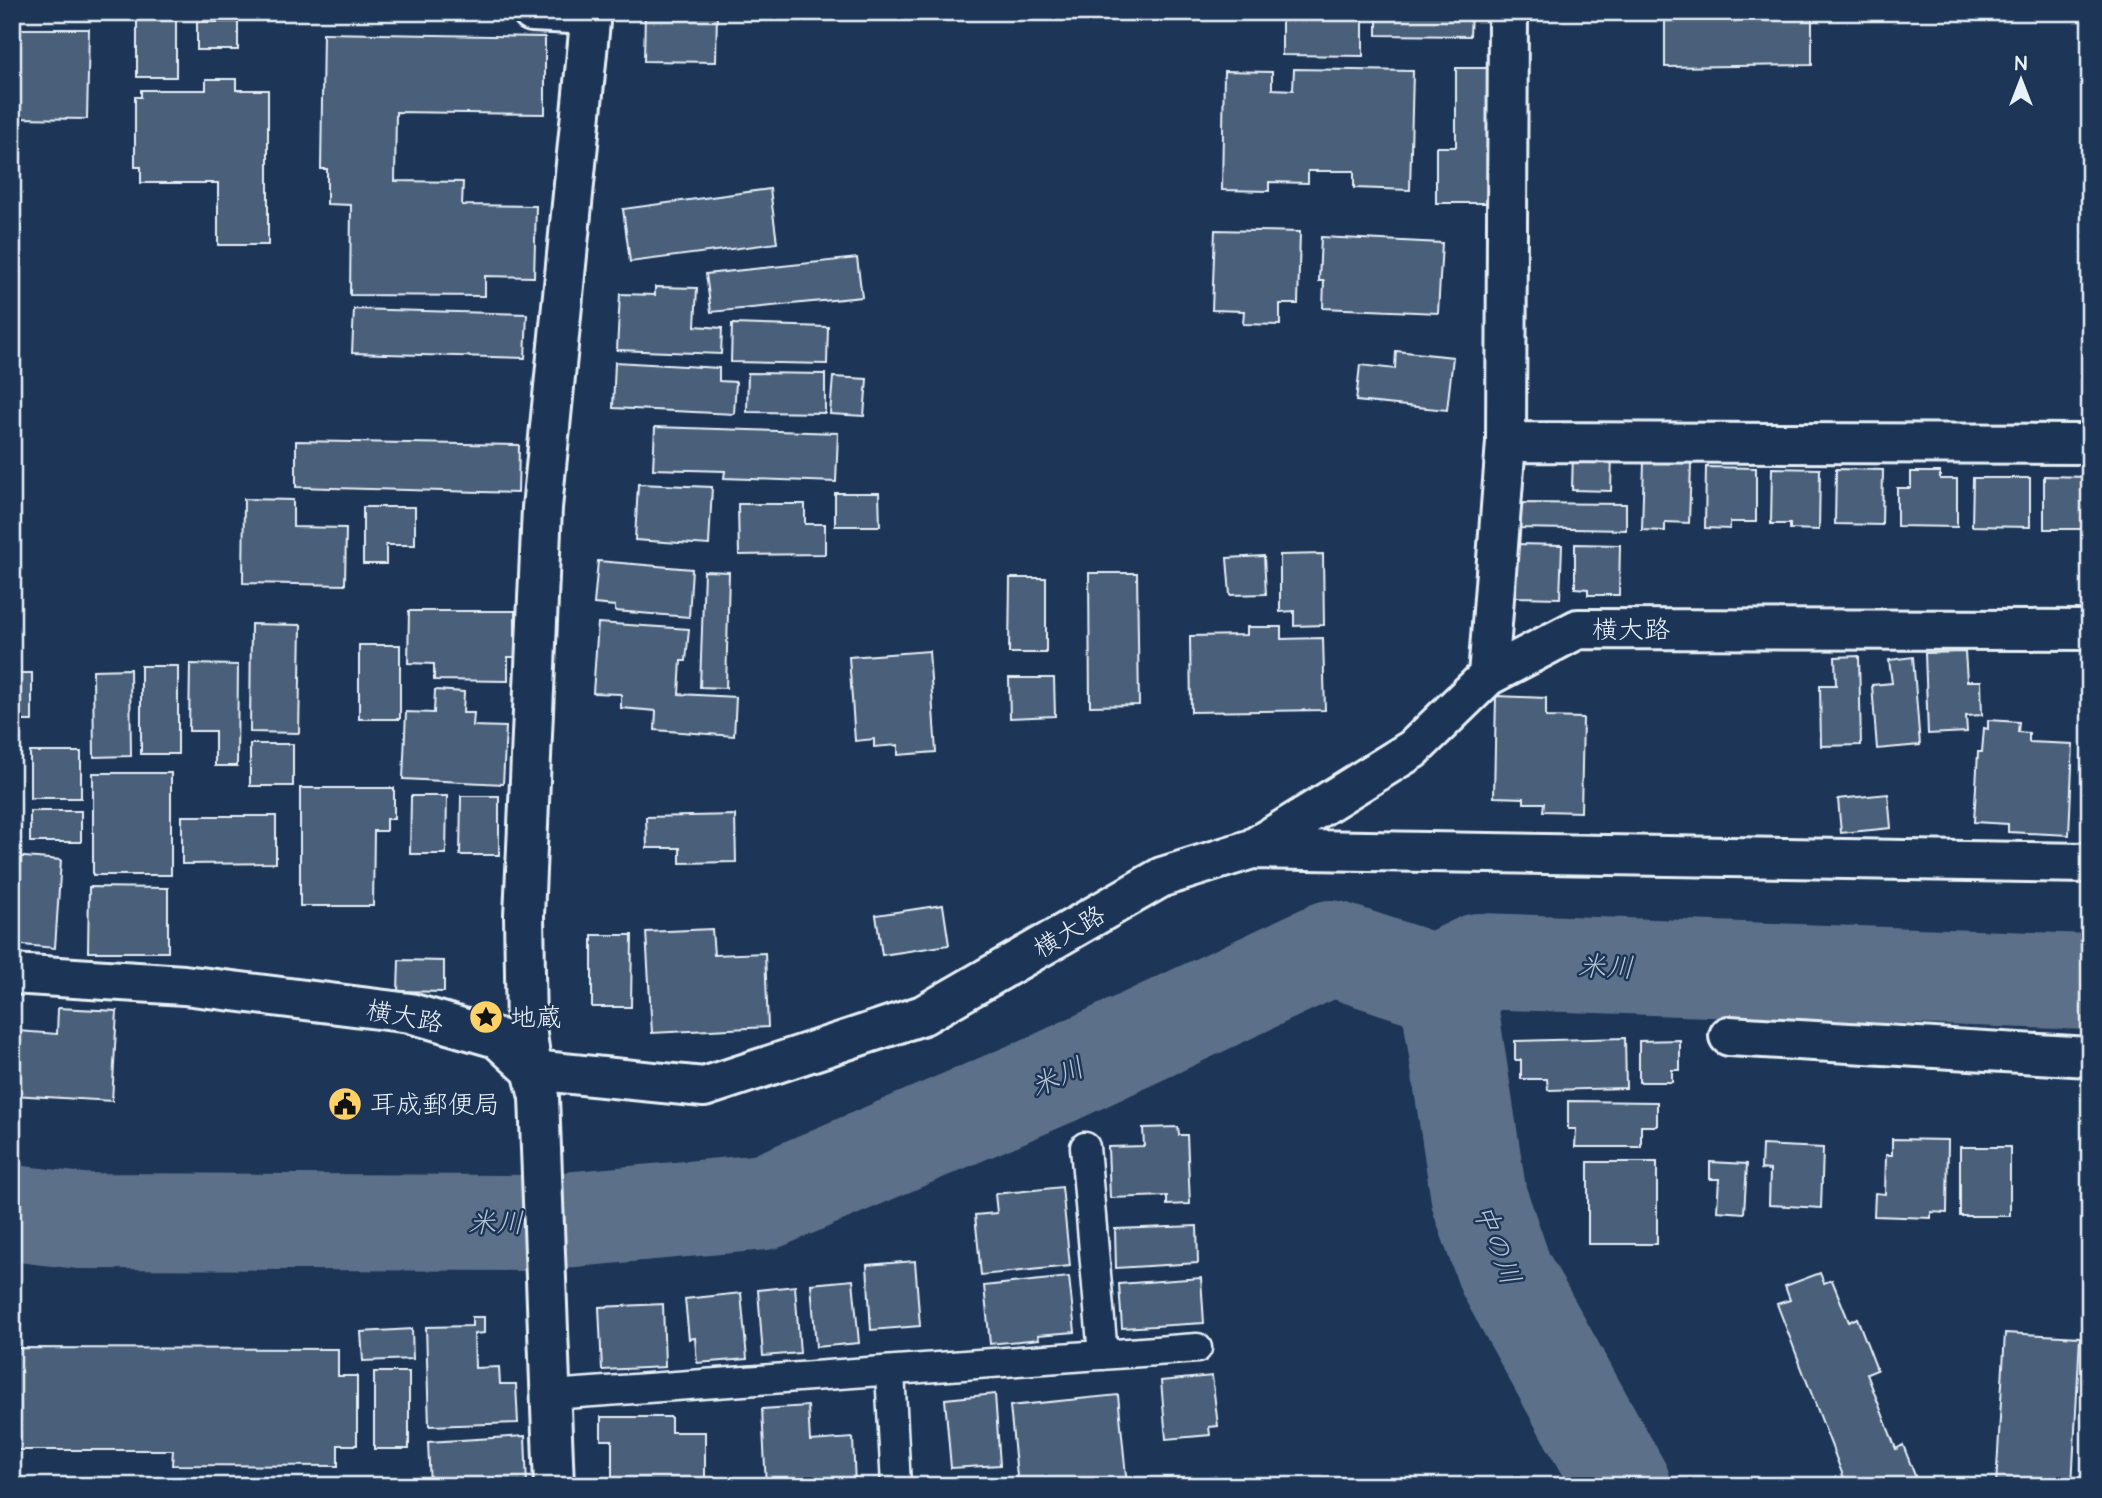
<svg xmlns="http://www.w3.org/2000/svg" width="2102" height="1498" viewBox="0 0 2102 1498" font-family="'Architects Daughter','Klee One',sans-serif">
	<style>
		.lines { fill: none; stroke-linecap: round; stroke-linejoin: round }
		.river { stroke: #5d7089; stroke-width: 96 }
		.building { fill: #495e7a; stroke: #e8f1f8; stroke-width: 2 }
		.lane-casing { stroke: #e8f1f8; stroke-width: 33 }
		.street-casing { stroke: #e8f1f8; stroke-width: 44 }
		.lane { stroke: #1d3557; stroke-width: 28 }
		.street { stroke: #1d3557; stroke-width: 38 }
		.labels { text-anchor: middle; stroke-width: 5; stroke-linejoin: round; paint-order: stroke }
		.street-label { font-size: 26px; fill: #e8f1f8; stroke: #1d3557 }
		.poi-label { font-size: 26px; fill: #e8f1f8; stroke: #1d3557; text-anchor: start }
		.water-label { font-size: 28px; font-style: italic; fill: #b7c4d1; stroke: #1d3557 }
	</style>
	<rect width="100%" height="100%" fill="#1d3557"/>
	<filter id="ink" filterUnits="userSpaceOnUse"><feTurbulence type="fractalNoise" baseFrequency=".0143" numOctaves="2"/><feDisplacementMap in="SourceGraphic" scale="14" xChannelSelector="R" yChannelSelector="G"/><feConvolveMatrix kernelMatrix="1 2 1 2 8 2 1 2 1" color-interpolation-filters="sRGB"/></filter>
	<g filter="url(#ink)">
		<g class="lines">
			<path class="river" d="M 1434,982 L 1450,1007 L 1479,1198 L 1505,1273 L 1623,1486
				M 12,1213 L 81,1221 L 530,1223 L 765,1202 L 1054,1078 L 1331,948 L 1434,982 L 1479,961 L 2090,982"/>
		</g>
		<path class="building" d="M 645,12 L 717,12 L 716,62 L 644,61 Z
			M 1282,12 L 1363,12 L 1363,56 L 1282,55 Z
			M 1377,12 L 1471,12 L 1470,36 L 1377,35 Z
			M 1665,12 L 1812,12 L 1812,65 L 1665,67 Z
			M 137,20 L 176,20 L 176,77 L 137,77 Z
			M 197,22 L 238,22 L 238,50 L 197,50 Z
			M 12,29 L 89,29 L 87,119 L 12,118 Z
			M 323,33 L 545,37 L 545,114 L 396,112 L 395,181 L 463,182 L 462,205 L 536,206 L 534,277 L 485,276 L 485,296 L 350,295 L 351,205 L 327,204 L 327,169 L 321,169 Z
			M 1456,68 L 1498,68 L 1499,203 L 1436,203 L 1436,147 L 1456,147 Z
			M 1294,69 L 1413,71 L 1410,190 L 1354,188 L 1354,171 L 1308,171 L 1308,183 L 1269,182 L 1269,191 L 1222,190 L 1224,71 L 1272,72 L 1272,89 L 1293,90 Z
			M 206,79 L 236,79 L 236,90 L 268,90 L 268,245 L 218,245 L 218,183 L 141,183 L 141,167 L 135,167 L 135,97 L 141,97 L 141,90 L 206,90 Z
			M 770,189 L 777,243 L 630,262 L 623,209 Z
			M 1215,230 L 1300,232 L 1298,304 L 1280,304 L 1280,325 L 1243,324 L 1244,311 L 1212,310 Z
			M 1321,237 L 1442,243 L 1438,313 L 1323,308 L 1324,281 L 1319,281 Z
			M 857,258 L 862,297 L 711,312 L 706,274 Z
			M 655,287 L 697,288 L 695,326 L 722,328 L 721,354 L 617,350 L 620,294 L 655,295 Z
			M 354,309 L 527,314 L 525,358 L 352,353 Z
			M 732,324 L 828,327 L 827,364 L 731,362 Z
			M 1396,351 L 1453,357 L 1447,410 L 1356,401 L 1360,365 L 1395,369 Z
			M 615,362 L 719,368 L 719,381 L 736,382 L 734,414 L 613,408 Z
			M 748,373 L 825,374 L 825,413 L 747,412 Z
			M 833,377 L 867,379 L 864,416 L 830,414 Z
			M 655,427 L 838,433 L 836,482 L 724,478 L 725,471 L 653,469 Z
			M 296,441 L 519,445 L 518,493 L 296,487 Z
			M 1573,451 L 1612,452 L 1611,491 L 1572,490 Z
			M 1644,462 L 1691,463 L 1689,523 L 1665,522 L 1665,531 L 1642,530 Z
			M 1706,467 L 1756,468 L 1756,522 L 1730,522 L 1730,529 L 1705,528 Z
			M 1772,468 L 1820,469 L 1819,530 L 1790,529 L 1790,524 L 1771,524 Z
			M 1836,469 L 1883,470 L 1882,525 L 1835,524 Z
			M 1911,472 L 1940,472 L 1940,479 L 1957,479 L 1957,527 L 1897,526 L 1897,488 L 1911,488 Z
			M 2044,476 L 2090,477 L 2090,529 L 2044,529 Z
			M 1973,478 L 2030,478 L 2030,527 L 1972,526 Z
			M 638,484 L 712,487 L 709,545 L 635,540 Z
			M 835,493 L 879,493 L 880,526 L 835,526 Z
			M 244,499 L 293,500 L 293,527 L 346,528 L 345,585 L 243,583 Z
			M 1518,503 L 1626,504 L 1626,530 L 1517,528 Z
			M 738,504 L 805,504 L 805,524 L 825,524 L 825,554 L 739,555 Z
			M 363,507 L 415,507 L 415,545 L 386,545 L 386,564 L 363,564 Z
			M 1517,544 L 1562,545 L 1560,598 L 1516,597 Z
			M 1575,544 L 1620,545 L 1619,595 L 1588,595 L 1588,589 L 1575,588 Z
			M 1323,554 L 1324,625 L 1294,626 L 1294,611 L 1280,612 L 1280,555 Z
			M 1264,556 L 1266,594 L 1230,595 L 1227,558 Z
			M 598,561 L 692,569 L 689,617 L 615,611 L 615,606 L 594,604 Z
			M 704,571 L 729,572 L 726,688 L 700,687 Z
			M 1089,573 L 1137,573 L 1139,705 L 1090,706 Z
			M 1010,578 L 1046,578 L 1046,653 L 1009,653 Z
			M 409,611 L 515,611 L 515,657 L 508,657 L 508,681 L 434,680 L 434,664 L 408,663 Z
			M 598,623 L 689,629 L 686,661 L 681,661 L 679,694 L 736,697 L 734,736 L 655,730 L 656,711 L 621,708 L 621,694 L 593,693 Z
			M 251,624 L 301,625 L 299,733 L 250,732 Z
			M 1247,627 L 1281,627 L 1281,639 L 1323,638 L 1325,710 L 1191,712 L 1190,636 L 1247,635 Z
			M 359,645 L 400,645 L 400,719 L 359,719 Z
			M 929,651 L 936,752 L 898,755 L 898,745 L 874,747 L 874,739 L 855,741 L 849,657 Z
			M 1965,652 L 1967,681 L 1981,681 L 1982,715 L 1966,716 L 1967,732 L 1928,734 L 1925,653 Z
			M 1859,656 L 1861,745 L 1821,746 L 1820,685 L 1836,685 L 1835,657 Z
			M 1913,657 L 1920,745 L 1877,749 L 1872,685 L 1892,683 L 1889,660 Z
			M 18,661 L 18,673 L 32,673 L 32,721 L 12,721 L 12,662 Z
			M 190,664 L 238,665 L 237,766 L 215,766 L 215,731 L 189,731 Z
			M 141,666 L 178,666 L 178,754 L 141,754 Z
			M 130,669 L 131,756 L 94,757 L 93,670 Z
			M 1009,678 L 1054,678 L 1055,716 L 1010,718 Z
			M 435,690 L 464,692 L 463,713 L 474,713 L 473,726 L 506,727 L 503,784 L 403,779 L 406,712 L 434,713 Z
			M 1496,696 L 1546,698 L 1546,717 L 1583,718 L 1581,812 L 1543,811 L 1544,803 L 1524,803 L 1524,798 L 1494,797 Z
			M 1988,720 L 2019,722 L 2018,732 L 2029,733 L 2029,742 L 2073,744 L 2069,835 L 2008,832 L 2008,824 L 1974,822 L 1978,752 L 1982,752 L 1984,728 L 1988,729 Z
			M 250,744 L 293,744 L 293,786 L 250,786 Z
			M 30,752 L 81,752 L 81,798 L 30,798 Z
			M 93,773 L 171,773 L 171,875 L 93,875 Z
			M 300,788 L 394,788 L 394,819 L 386,819 L 386,831 L 374,831 L 373,906 L 300,906 Z
			M 1888,794 L 1891,828 L 1841,833 L 1838,799 Z
			M 411,796 L 447,796 L 446,854 L 410,854 Z
			M 461,796 L 499,796 L 499,855 L 460,855 Z
			M 30,811 L 81,811 L 81,842 L 30,842 Z
			M 735,815 L 736,862 L 680,863 L 680,848 L 647,848 L 646,817 Z
			M 182,816 L 276,816 L 276,863 L 182,864 Z
			M 12,856 L 61,860 L 55,948 L 12,944 Z
			M 89,887 L 168,888 L 168,952 L 88,952 Z
			M 943,905 L 949,945 L 882,955 L 876,915 Z
			M 712,929 L 714,955 L 765,953 L 768,1027 L 652,1033 L 646,932 Z
			M 592,935 L 632,935 L 631,1007 L 592,1007 Z
			M 399,960 L 444,961 L 444,992 L 398,991 Z
			M 58,1008 L 117,1011 L 112,1101 L 13,1095 L 18,1031 L 57,1034 Z
			M 1625,1038 L 1626,1088 L 1548,1090 L 1547,1079 L 1521,1079 L 1521,1060 L 1515,1060 L 1515,1041 Z
			M 1680,1040 L 1680,1070 L 1672,1070 L 1672,1082 L 1639,1082 L 1639,1041 Z
			M 1568,1101 L 1657,1102 L 1657,1126 L 1641,1126 L 1641,1147 L 1575,1147 L 1576,1129 L 1568,1129 Z
			M 1178,1127 L 1179,1135 L 1187,1135 L 1190,1204 L 1167,1205 L 1167,1196 L 1110,1198 L 1108,1147 L 1144,1146 L 1143,1128 Z
			M 1892,1139 L 1948,1140 L 1947,1213 L 1931,1212 L 1931,1218 L 1874,1216 L 1875,1193 L 1885,1194 L 1886,1155 L 1892,1155 Z
			M 1762,1145 L 1823,1148 L 1821,1208 L 1769,1205 L 1770,1170 L 1761,1169 Z
			M 1960,1147 L 2010,1147 L 2010,1216 L 1960,1216 Z
			M 1588,1162 L 1657,1162 L 1657,1244 L 1588,1244 Z
			M 1710,1162 L 1747,1164 L 1744,1213 L 1717,1211 L 1719,1179 L 1710,1179 Z
			M 1062,1187 L 1070,1266 L 981,1275 L 975,1215 L 997,1213 L 995,1194 Z
			M 1197,1226 L 1198,1263 L 1116,1268 L 1115,1229 Z
			M 915,1261 L 920,1326 L 871,1330 L 867,1265 Z
			M 1820,1273 L 1824,1283 L 1832,1280 L 1849,1322 L 1857,1318 L 1877,1370 L 1867,1374 L 1896,1449 L 1903,1445 L 1919,1486 L 1847,1486 L 1777,1304 L 1790,1300 L 1785,1286 Z
			M 1069,1277 L 1075,1332 L 1038,1335 L 1039,1339 L 990,1344 L 984,1286 Z
			M 1201,1278 L 1204,1323 L 1122,1328 L 1119,1284 Z
			M 853,1280 L 859,1343 L 816,1347 L 811,1284 Z
			M 795,1286 L 800,1353 L 763,1356 L 758,1290 Z
			M 741,1293 L 747,1359 L 697,1363 L 695,1338 L 689,1339 L 685,1299 Z
			M 663,1304 L 665,1367 L 602,1370 L 599,1307 Z
			M 472,1317 L 484,1317 L 484,1333 L 474,1334 L 475,1368 L 499,1367 L 500,1384 L 516,1384 L 518,1423 L 429,1426 L 426,1327 L 472,1326 Z
			M 412,1329 L 413,1359 L 363,1361 L 361,1332 Z
			M 2005,1333 L 2080,1337 L 2072,1486 L 1996,1486 Z
			M 12,1348 L 338,1349 L 338,1376 L 357,1376 L 357,1445 L 338,1445 L 338,1466 L 172,1465 L 173,1450 L 12,1450 Z
			M 374,1372 L 409,1372 L 409,1449 L 374,1449 Z
			M 1212,1376 L 1218,1426 L 1209,1427 L 1210,1435 L 1166,1439 L 1161,1381 Z
			M 995,1394 L 1000,1465 L 951,1468 L 945,1399 Z
			M 1118,1395 L 1127,1486 L 1018,1486 L 1010,1406 Z
			M 808,1406 L 810,1441 L 853,1438 L 855,1486 L 766,1486 L 762,1409 Z
			M 601,1417 L 671,1417 L 671,1432 L 705,1432 L 705,1486 L 612,1486 L 612,1440 L 601,1440 Z
			M 525,1436 L 527,1486 L 430,1486 L 428,1442 Z"/>
		<g class="lines">
			<g class="lane-casing">
				<path id="lane" d="M 1085,1147 L 1103,1355
					M 890,1371 L 896,1486
					M 551,1395 L 1197,1348"/>
			</g>
			<g class="street-casing">
				<path id="street" d="M 532,12 L 591,15
					M 1506,442 L 2090,444
					M 1488,676 L 1506,442 L 1508,12
					M 1252,849 L 2090,863
					M 12,974 L 184,985 L 410,1013 L 497,1038 L 532,1070 L 704,1087 L 923,1015 L 1162,877 L 1252,849 L 1413,749 L 1488,676 L 1578,629 L 2090,630
					M 1729,1036 L 2090,1057
					M 554,1486 L 539,1097 L 532,1070 L 526,1027 L 524,916 L 542,508 L 591,12"/>
			</g>
			<use href="#lane" class="lane"/>
			<use href="#street" class="street"/>
		</g>
	</g>
	<defs>
		<g id="sight-disc" transform="scale(1.75)"><circle r="9.5" fill="#ffd166" stroke="#1d3557"/><path d="M0-6L1.8-2.2L6-1.7L2.9 1.2L3.7 5.4L0 3.3L-3.7 5.4L-2.9 1.2L-6-1.7L-1.8-2.2Z" fill="#111"/></g>
		<g id="civic-disc" transform="scale(1.75)"><circle r="9.5" fill="#ffd166" stroke="#1d3557"/><path d="M-.6-6.5H3V-4.5H.6V-3L4-1V1h2V6H-6V1h2V-1L-.6-3ZM-1.2 2.5V6h2.4V2.5Z" fill="#111"/></g>
	</defs>
	<g fill-rule="evenodd">
		<use href="#sight-disc" x="486" y="1017"/>
		<use href="#civic-disc" x="345" y="1104"/>
	</g>
	<g class="labels">
		<g class="street-label">
			<text x="1631" y="638">横大路</text>
			<text transform="translate(1069 931) rotate(-30)" y="9">横大路</text>
			<text transform="translate(405 1016) rotate(11)" y="9">横大路</text>
		</g>
		<g class="poi-label">
			<text x="510" y="1026">地蔵</text>
			<text x="370" y="1113">耳成郵便局</text>
		</g>
		<g class="water-label">
			<text transform="translate(1606 966) rotate(2)" y="10">米川</text>
			<text transform="translate(1057 1076) rotate(-24)" y="10">米川</text>
			<text x="496" y="1232">米川</text>
			<text transform="translate(1498 1244) rotate(69)" y="10">中の川</text>
		</g>
	</g>
	<rect width="2102" height="1498" fill="none" stroke="#1d3557" stroke-width="42"/>
	<rect x="21" y="21" width="2060" height="1456" fill="none" stroke="#e8f1f8" stroke-width="2.5" filter="url(#ink)"/>
	<g transform="translate(2021 80)" stroke="#1d3557" stroke-width="5" paint-order="stroke">
	<path d="M0-5L12 26L0 18L-12 26Z" fill="#e8f1f8"/>
	<text y="-10" font-size="19" font-weight="bold" text-anchor="middle" fill="#e8f1f8">N</text>
	</g>
</svg>
